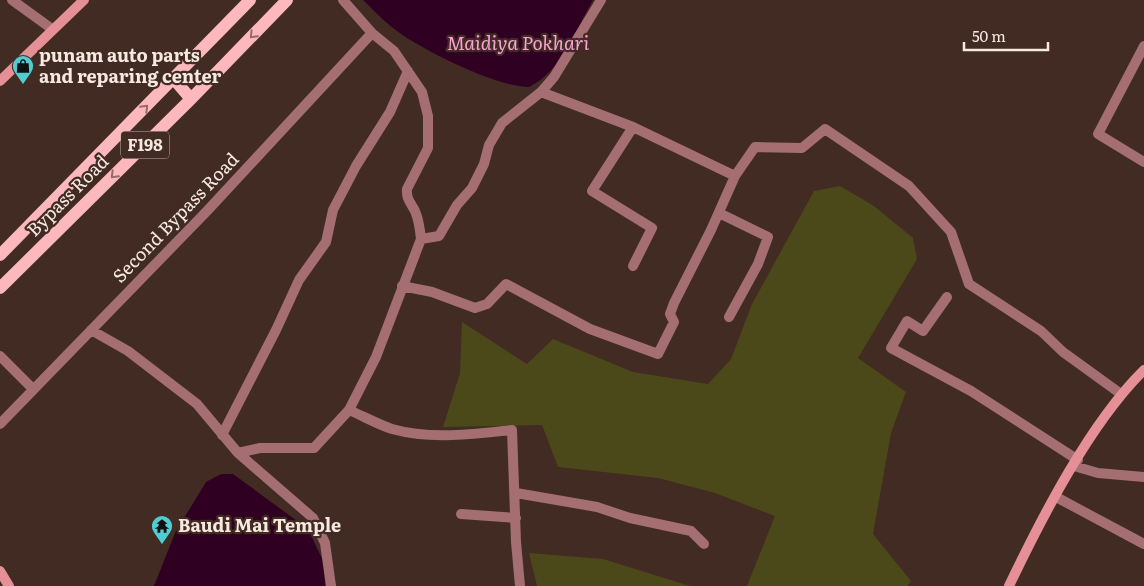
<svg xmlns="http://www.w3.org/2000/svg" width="1144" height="586" viewBox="0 0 1144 586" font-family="Literata,serif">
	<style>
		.green { fill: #4b4919 }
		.water { fill: #300022 }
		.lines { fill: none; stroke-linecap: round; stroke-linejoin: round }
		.street { stroke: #a46e72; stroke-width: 10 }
		.secondary { stroke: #e58f97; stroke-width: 10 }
		.primary { stroke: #fcb8bd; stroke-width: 12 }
		.oneway { stroke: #956a68 }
		.labels { text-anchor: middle; stroke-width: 4.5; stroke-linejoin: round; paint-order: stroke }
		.shield { fill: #412b22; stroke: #c0b0a8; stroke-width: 1 }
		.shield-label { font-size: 16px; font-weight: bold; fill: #f7e9e2 }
		.poi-label { font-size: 18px; font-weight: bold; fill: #f7e9e2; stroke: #412b22; text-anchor: start }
		.street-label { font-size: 18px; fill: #f7e9e2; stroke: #412b22 }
		.water-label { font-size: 19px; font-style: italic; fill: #faa1d7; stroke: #412b22 }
	</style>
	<rect width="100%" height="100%" fill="#412b22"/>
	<path class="green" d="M 840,186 L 874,206 L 913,238 L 917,259 L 858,358 L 906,392 L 891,433 L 873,534 L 911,581 L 908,586 L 747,586 L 775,516 L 715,493 L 658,478 L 558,467 L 542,425 L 443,427 L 460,373 L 462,322 L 527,364 L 553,339 L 633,372 L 708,384 L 731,359 L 752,304 L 814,191 Z
		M 529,553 L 603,559 L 690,586 L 537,586 Z"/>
	<path class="water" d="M 363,0 L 593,0 C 575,31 563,70 529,87 C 497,87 432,54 404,36 C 389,26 376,13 363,0 Z
		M 221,474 L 233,474 L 308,529 L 324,563 L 325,586 L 154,586 L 175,533 L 206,482 Z"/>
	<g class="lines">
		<path class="street" d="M 12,0 L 52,29
			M 1144,46 L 1098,134 L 1144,162
			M 541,92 L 633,127 L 735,176 L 755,147 L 802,148 L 825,129 L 909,186 L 951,232 L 969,284 L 1041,331 L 1063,352 L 1121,394
			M 719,213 L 768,237 L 758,264 L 729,317
			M 421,239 L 439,236 L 457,205 L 472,188 L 484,164 L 489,145 L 502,123 L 541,92 L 554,77 L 601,0
			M 633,266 L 652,228 L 592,191 L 633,127
			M 402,286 L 432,292 L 475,308 L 487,304 L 506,284 L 590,329 L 658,354 L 674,322 L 670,314 L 674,303 L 711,230 L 735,176
			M 947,297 L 923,331 L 907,321 L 891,348 L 971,391 L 1078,460
			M 91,330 L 128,351 L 197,404 L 238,453 L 313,518 L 325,543 L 331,586
			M 0,356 L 33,389
			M 349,410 C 363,416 377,424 392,429 C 431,440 473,434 512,430 L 516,542 L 520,586
			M 0,424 L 207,211 L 372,33
			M 222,435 L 276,330 L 299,280 L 326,242 L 333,210 L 356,166 L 390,112 L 408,71
			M 238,453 L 260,448 L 314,448 L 349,410 L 376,357 L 421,239 C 420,229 419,220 415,211 C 411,203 406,199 407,189 L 428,148 L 428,116 L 422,92 L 394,51 L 372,33 L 343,0
			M 1074,466 L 1098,473 L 1144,477
			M 516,493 L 597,507 L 630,518 L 691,531 L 704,544
			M 1056,497 L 1144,544
			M 461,514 L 516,518"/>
		<path class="secondary" d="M 0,81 L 84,0
			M 0,571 L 9,586
			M 1009,586 C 1042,517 1090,423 1144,370"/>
		<path class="primary" d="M 173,78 L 191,99
			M 0,255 L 250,0
			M 0,288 L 191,99 L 287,0"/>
	</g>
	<defs><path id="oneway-chevron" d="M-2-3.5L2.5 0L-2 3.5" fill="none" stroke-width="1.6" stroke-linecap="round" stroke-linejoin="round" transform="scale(1.25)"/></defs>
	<g class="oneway">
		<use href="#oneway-chevron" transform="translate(253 35) rotate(134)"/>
		<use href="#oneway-chevron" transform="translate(145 108) rotate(-45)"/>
		<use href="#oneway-chevron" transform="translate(114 175) rotate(135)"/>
	</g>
	<defs>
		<g id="shop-pin" transform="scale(1.125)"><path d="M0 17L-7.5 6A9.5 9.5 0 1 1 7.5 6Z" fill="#51ccd3" stroke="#412b22"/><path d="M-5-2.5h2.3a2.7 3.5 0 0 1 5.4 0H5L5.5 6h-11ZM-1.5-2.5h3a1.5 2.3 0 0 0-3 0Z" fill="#111"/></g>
		<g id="temple-pin" transform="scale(1.125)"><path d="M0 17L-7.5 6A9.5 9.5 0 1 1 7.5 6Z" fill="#51ccd3" stroke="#412b22"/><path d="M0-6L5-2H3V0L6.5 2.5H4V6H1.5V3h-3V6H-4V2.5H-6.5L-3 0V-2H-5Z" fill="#111"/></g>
	</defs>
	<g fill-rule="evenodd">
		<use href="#shop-pin" x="23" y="66"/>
		<use href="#temple-pin" x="162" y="526"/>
	</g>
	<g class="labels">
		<rect class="shield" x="121" y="131.5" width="48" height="27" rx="4"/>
		<g class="shield-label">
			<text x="145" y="151">F198</text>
		</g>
		<g class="poi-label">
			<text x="39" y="62">punam auto parts<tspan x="39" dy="21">and reparing center</tspan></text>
			<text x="178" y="532">Baudi Mai Temple</text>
		</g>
		<g class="street-label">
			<text transform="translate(68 196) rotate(-45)" y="6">Bypass Road</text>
			<text transform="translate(176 218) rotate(-46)" y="6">Second Bypass Road</text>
		</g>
		<g class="water-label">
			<text x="518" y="50">Maidiya Pokhari</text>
		</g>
	</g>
	<path d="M964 42v8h84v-8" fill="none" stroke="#f7e9e2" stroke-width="2.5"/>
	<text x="972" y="42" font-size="15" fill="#f7e9e2" stroke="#412b22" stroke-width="4" paint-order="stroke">50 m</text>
</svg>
